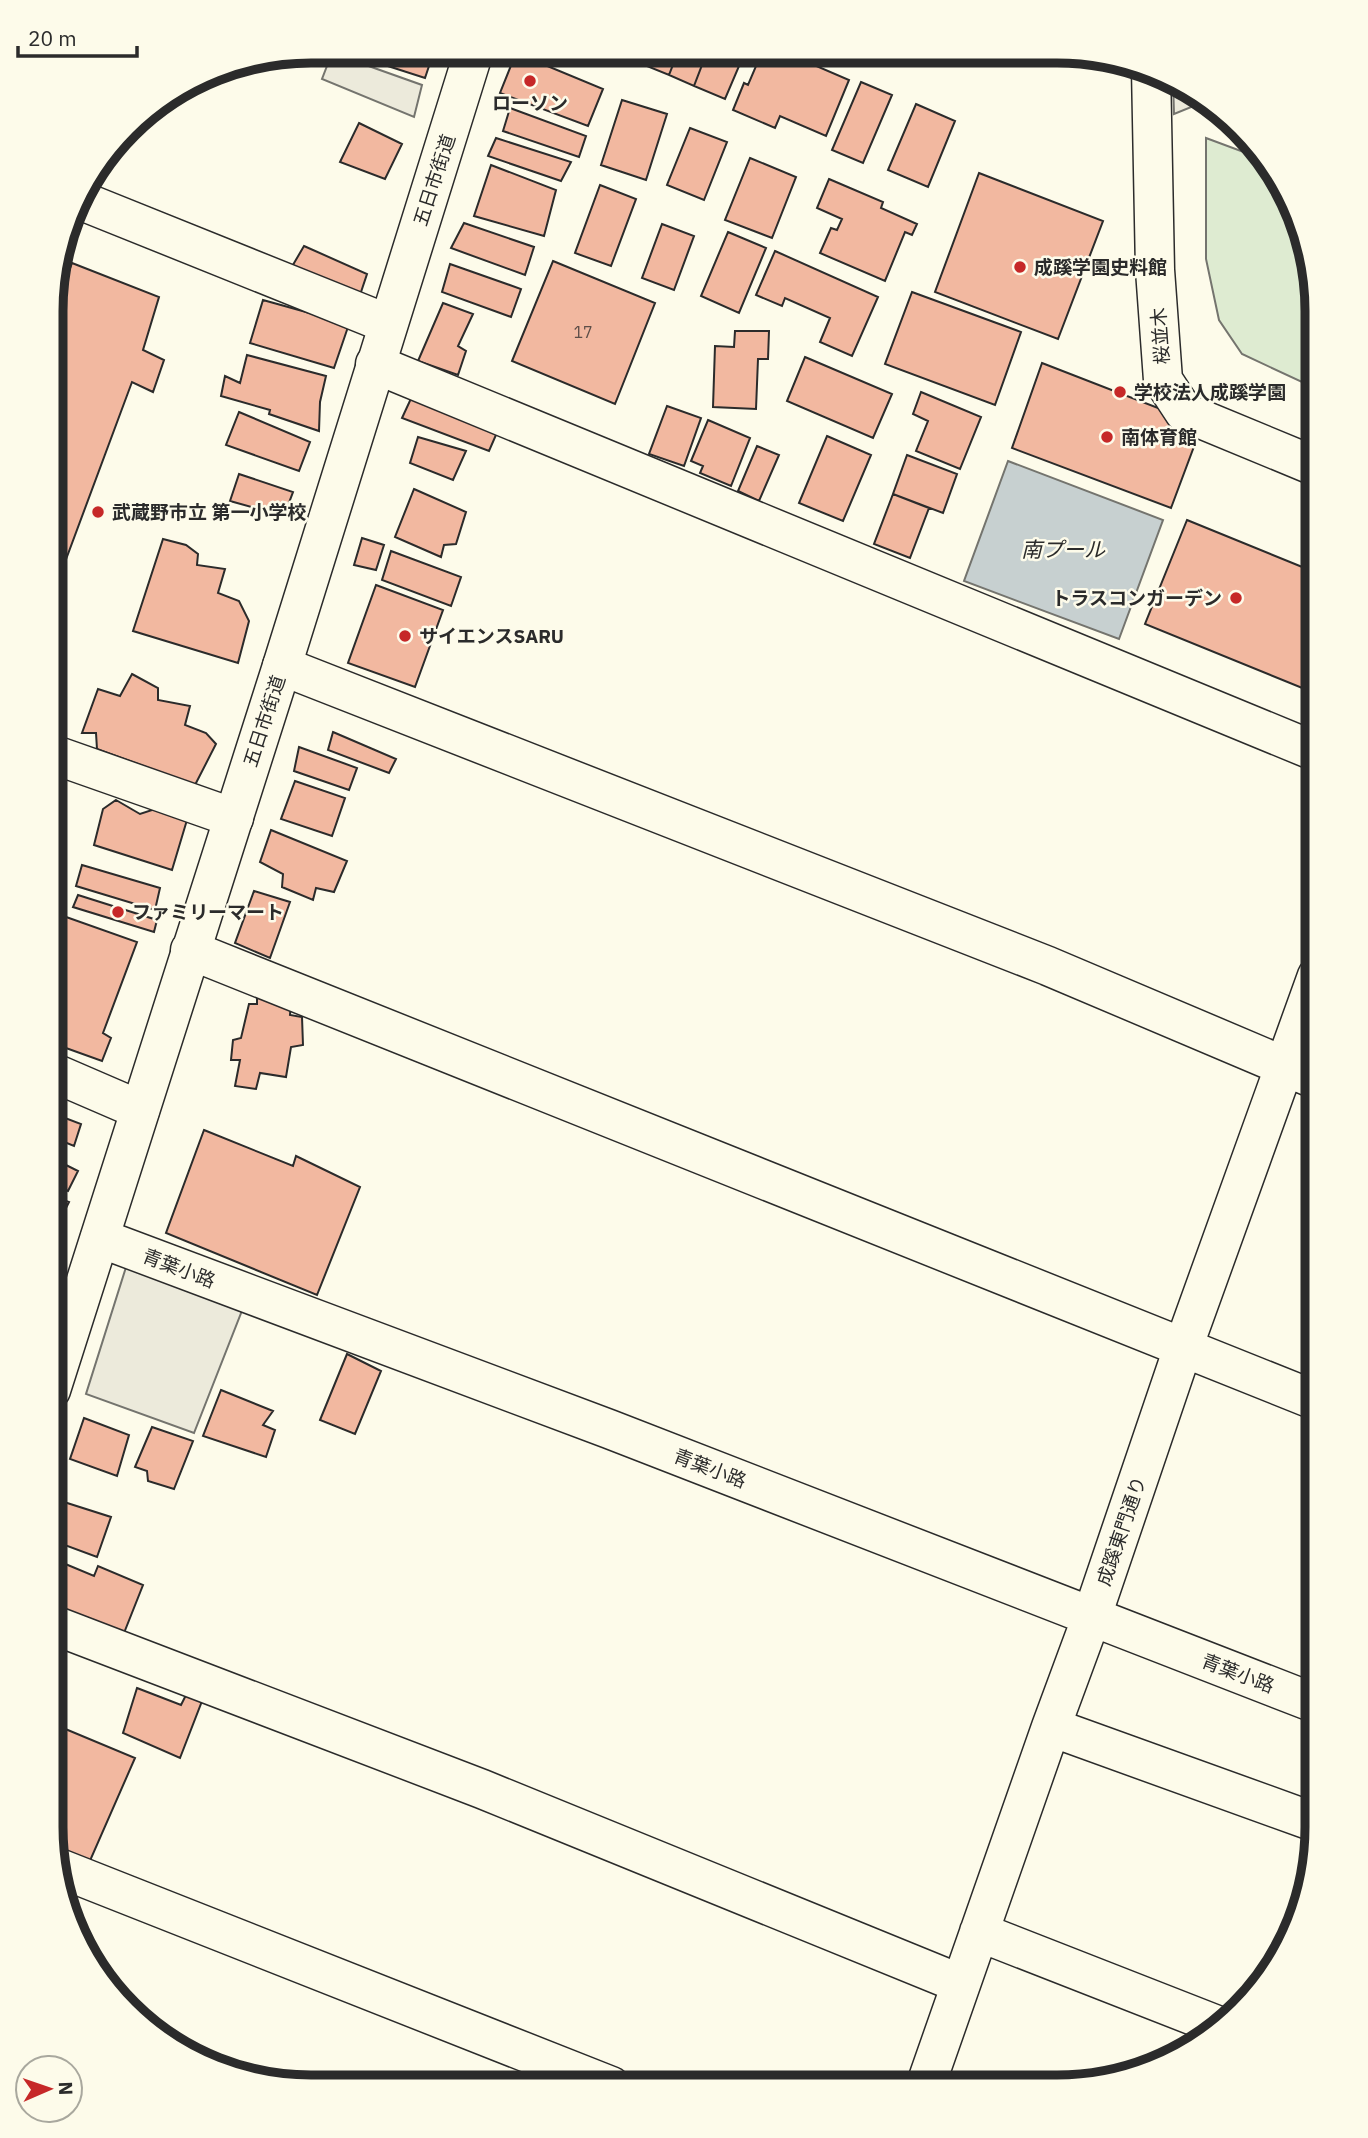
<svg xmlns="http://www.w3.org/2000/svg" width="1368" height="2138" viewBox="0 0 1368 2138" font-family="'IBM Plex Sans','Noto Sans JP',sans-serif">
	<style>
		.green { fill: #deebd1; stroke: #74746e; stroke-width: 2 }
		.parking { fill: #eceadb; stroke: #74746e; stroke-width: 2 }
		.water { fill: #c7d0d0; stroke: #74746e; stroke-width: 2 }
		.building { fill: #f2b8a0; stroke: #2b2b2b; stroke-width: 2 }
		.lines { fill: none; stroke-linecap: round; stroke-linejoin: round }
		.minor-casing { stroke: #2b2b2b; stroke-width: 41 }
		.major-casing { stroke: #2b2b2b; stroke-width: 41 }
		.minor { stroke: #fdfbea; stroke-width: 38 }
		.major { stroke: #fdfbea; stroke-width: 38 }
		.poi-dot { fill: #c62828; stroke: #fdfbea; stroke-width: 2.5 }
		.labels { text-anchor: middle; stroke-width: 5; stroke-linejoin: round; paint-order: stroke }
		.number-label { font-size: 16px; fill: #5d4e48 }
		.poi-label { font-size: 19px; font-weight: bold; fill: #2b2b2b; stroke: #fdfbea; text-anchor: start }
		.street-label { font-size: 19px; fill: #2b2b2b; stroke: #fdfbea }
		.water-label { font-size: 21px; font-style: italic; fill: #2b2b2b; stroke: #fdfbea }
		.rim { fill: none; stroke: #2b2b2b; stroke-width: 9 }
	</style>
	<rect width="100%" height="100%" fill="#fdfbea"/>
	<path class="green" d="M 1206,138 L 1268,161 L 1297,211 L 1317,311 L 1317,389 L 1242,354 L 1219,320 L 1206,259 Z"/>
	<path class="parking" d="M 332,53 L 422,85 L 414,117 L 322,79 Z
		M 1173,80 L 1215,104 L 1226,115 L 1196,105 L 1174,114 Z
		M 127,1264 L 243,1308 L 194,1433 L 86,1394 Z"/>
	<path class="water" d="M 1008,461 L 1163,520 L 1119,639 L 964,581 Z"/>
	<path class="building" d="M 365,51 L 434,51 L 425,78 L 363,58 Z
		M 612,52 L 642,52 L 637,62 Z
		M 642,52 L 678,52 L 669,75 L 637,62 Z
		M 678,52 L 707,52 L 694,86 L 669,75 Z
		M 707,52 L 745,52 L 725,99 L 694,86 Z
		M 762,52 L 784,52 L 849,80 L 826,136 L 780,116 L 775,128 L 733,110 L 744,83 L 748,85 Z
		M 516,53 L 603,89 L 588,126 L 500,93 Z
		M 861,82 L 892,95 L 863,163 L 832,150 Z
		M 622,100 L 667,114 L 646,180 L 601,165 Z
		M 916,104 L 955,121 L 928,187 L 888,170 Z
		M 510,108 L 586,136 L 579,157 L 503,131 Z
		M 359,123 L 402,144 L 385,179 L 340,162 Z
		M 690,128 L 727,142 L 704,200 L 667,185 Z
		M 496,138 L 571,162 L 561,181 L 488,156 Z
		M 750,158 L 796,177 L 772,238 L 725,220 Z
		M 491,165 L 556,190 L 544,236 L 474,216 Z
		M 979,173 L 1103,221 L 1058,339 L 935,292 Z
		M 829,179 L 883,202 L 881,208 L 917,224 L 912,235 L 905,232 L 885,281 L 820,253 L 831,228 L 837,230 L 842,219 L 817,208 Z
		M 600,185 L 636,199 L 611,266 L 575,253 Z
		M 464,223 L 534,247 L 525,275 L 451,248 Z
		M 662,224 L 694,236 L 674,290 L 642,278 Z
		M 728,232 L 766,248 L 739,313 L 701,296 Z
		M 304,246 L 367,274 L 360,295 L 290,270 Z
		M 775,251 L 878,297 L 852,356 L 820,342 L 830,318 L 785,298 L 782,306 L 756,295 Z
		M 553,261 L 655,303 L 615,404 L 512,361 Z
		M 72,263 L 159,297 L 143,350 L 164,360 L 153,392 L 132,382 L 52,597 L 53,315 Z
		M 450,264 L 521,289 L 511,317 L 442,292 Z
		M 912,292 L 1021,332 L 995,405 L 885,364 Z
		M 263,300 L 349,324 L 334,368 L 250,343 Z
		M 443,303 L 473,314 L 458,346 L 466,351 L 458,375 L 418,361 Z
		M 735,331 L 769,331 L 768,359 L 758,359 L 756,409 L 713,407 L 715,346 L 734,347 Z
		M 247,355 L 326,376 L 320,402 L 319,431 L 269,414 L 270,410 L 221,396 L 225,376 L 240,383 Z
		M 805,357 L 892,394 L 873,438 L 787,401 Z
		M 1042,363 L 1202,425 L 1171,508 L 1012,448 Z
		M 414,392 L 499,428 L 489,451 L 402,418 Z
		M 921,392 L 981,417 L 960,469 L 916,451 L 928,421 L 913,414 Z
		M 667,406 L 701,418 L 684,466 L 649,454 Z
		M 239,412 L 310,442 L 299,471 L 226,445 Z
		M 708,420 L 750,438 L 731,486 L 700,473 L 703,466 L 691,461 Z
		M 827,436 L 871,455 L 843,521 L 799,503 Z
		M 418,437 L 466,451 L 453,480 L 410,463 Z
		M 757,446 L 779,455 L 759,501 L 738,491 Z
		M 907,455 L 957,474 L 943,513 L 893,494 Z
		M 239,474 L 293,492 L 284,516 L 230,501 Z
		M 414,489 L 466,512 L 456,544 L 444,545 L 441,557 L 395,537 Z
		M 893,494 L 929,508 L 910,558 L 874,544 Z
		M 1187,520 L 1317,573 L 1317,694 L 1145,624 Z
		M 362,538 L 384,545 L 376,570 L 354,565 Z
		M 163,539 L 186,545 L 198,554 L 197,565 L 225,569 L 218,593 L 239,601 L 249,621 L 238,663 L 133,631 Z
		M 391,551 L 461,577 L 451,606 L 382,580 Z
		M 376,585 L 443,610 L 415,687 L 348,663 Z
		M 132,674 L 158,688 L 158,700 L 190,706 L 185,725 L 206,733 L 216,744 L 195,785 L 97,749 L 96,733 L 82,733 L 98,689 L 120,696 Z
		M 333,732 L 396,759 L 389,773 L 328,750 Z
		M 299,747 L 357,768 L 349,790 L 294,771 Z
		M 295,781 L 345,798 L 332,836 L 281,819 Z
		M 116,800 L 140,814 L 155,809 L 187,820 L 172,870 L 94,845 L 103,809 Z
		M 271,830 L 347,861 L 334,892 L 316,888 L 313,900 L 282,887 L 283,874 L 260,862 Z
		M 82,865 L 160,888 L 155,910 L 76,886 Z
		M 254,891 L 290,902 L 270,958 L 235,943 Z
		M 78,895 L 157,920 L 154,932 L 73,907 Z
		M 52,912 L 137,942 L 103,1033 L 111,1038 L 102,1061 L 52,1043 Z
		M 257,995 L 291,1002 L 290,1015 L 302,1017 L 303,1045 L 291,1047 L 286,1077 L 260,1073 L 256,1089 L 235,1086 L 240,1060 L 231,1060 L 233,1040 L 241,1038 L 249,1004 L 257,1004 Z
		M 52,1113 L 81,1124 L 74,1146 L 52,1137 Z
		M 204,1130 L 293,1166 L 296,1156 L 360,1187 L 317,1295 L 166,1233 Z
		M 52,1158 L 78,1171 L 68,1191 L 52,1185 Z
		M 52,1196 L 69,1202 L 55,1230 L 52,1229 Z
		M 347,1354 L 381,1371 L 355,1434 L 320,1420 Z
		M 221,1390 L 273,1411 L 263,1425 L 275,1430 L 266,1457 L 203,1436 Z
		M 84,1418 L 129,1435 L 117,1476 L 70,1459 Z
		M 152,1427 L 193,1441 L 174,1489 L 148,1481 L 147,1471 L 135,1467 Z
		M 64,1502 L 111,1517 L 97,1557 L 51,1540 Z
		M 51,1558 L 94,1576 L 98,1566 L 143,1585 L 122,1638 L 51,1609 Z
		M 137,1688 L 181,1705 L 186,1695 L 202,1701 L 180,1758 L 123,1733 Z
		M 51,1723 L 135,1758 L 89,1863 L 55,1849 L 51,1827 Z"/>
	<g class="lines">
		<g class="minor-casing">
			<path id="minor" d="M 1151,69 L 1155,270 L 1163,380 L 1184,412 L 1317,467
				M 77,199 L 388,324
				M 375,364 L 1317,752
				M 282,666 L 1048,966 L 1317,1080
				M 52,754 L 234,818
				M 190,950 L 1317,1401
				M 52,1072 L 140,1110
				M 100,1238 L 609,1429 L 1317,1704
				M 51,1624 L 482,1789 L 961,1984
				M 1051,1727 L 1317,1823
				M 59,1868 L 611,2086
				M 979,1932 L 1222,2027
				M 925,2087 L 1051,1727 L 1092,1616 L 1183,1348 L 1317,976"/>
		</g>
		<g class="major-casing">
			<path id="major" d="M 51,1390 L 282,666 L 474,51"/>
		</g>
		<use href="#minor" class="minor"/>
		<use href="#major" class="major"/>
	</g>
	<g class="poi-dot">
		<circle cx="530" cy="81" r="7"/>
		<circle cx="1020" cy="267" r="7"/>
		<circle cx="1120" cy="392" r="7"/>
		<circle cx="1107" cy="437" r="7"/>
		<circle cx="98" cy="512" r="7"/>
		<circle cx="1236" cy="598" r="7"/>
		<circle cx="405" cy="636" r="7"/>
		<circle cx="118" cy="912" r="7"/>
	</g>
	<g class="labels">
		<g class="number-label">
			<text x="583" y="338">17</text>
		</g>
		<g class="poi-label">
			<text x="530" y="110" text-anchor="middle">ローソン</text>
			<text x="1034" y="274">成蹊学園史料館</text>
			<text x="1134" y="399">学校法人成蹊学園</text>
			<text x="1121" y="444">南体育館</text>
			<text x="112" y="519">武蔵野市立 第一小学校</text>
			<text x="1222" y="605" text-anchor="end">トラスコンガーデン</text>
			<text x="419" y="643">サイエンスSARU</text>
			<text x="132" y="919">ファミリーマート</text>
		</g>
		<g class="street-label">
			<text transform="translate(434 180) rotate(-72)" y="7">五日市街道</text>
			<text transform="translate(1160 336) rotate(-94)" y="7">桜並木</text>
			<text transform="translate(264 721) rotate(-72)" y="7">五日市街道</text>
			<text transform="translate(179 1268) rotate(21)" y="7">青葉小路</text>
			<text transform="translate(710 1468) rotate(21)" y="7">青葉小路</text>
			<text transform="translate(1121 1531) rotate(-71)" y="7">成蹊東門通り</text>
			<text transform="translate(1238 1673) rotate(21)" y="7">青葉小路</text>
		</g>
		<g class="water-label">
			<text x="1063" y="557">南プール</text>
		</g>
	</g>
	<path d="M0 0H1368V2138H0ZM311 63H1057A248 248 0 0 1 1305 311V1827A248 248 0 0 1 1057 2075H311A248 248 0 0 1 63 1827V311A248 248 0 0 1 311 63Z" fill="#fdfbea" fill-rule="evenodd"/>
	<path class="rim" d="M311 63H1057A248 248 0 0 1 1305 311V1827A248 248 0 0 1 1057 2075H311A248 248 0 0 1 63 1827V311A248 248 0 0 1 311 63Z"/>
	<g transform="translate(49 2089) rotate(88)"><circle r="33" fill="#fdfbea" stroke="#a9a89e" stroke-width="2"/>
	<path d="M0-5L12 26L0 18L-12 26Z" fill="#c62828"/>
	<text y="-10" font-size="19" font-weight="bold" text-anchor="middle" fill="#2b2b2b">N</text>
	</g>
	<path d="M18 46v10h119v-10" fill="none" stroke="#2b2b2b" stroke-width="3.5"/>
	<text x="28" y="46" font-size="21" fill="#2b2b2b" stroke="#fdfbea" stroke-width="5" paint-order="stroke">20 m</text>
</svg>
